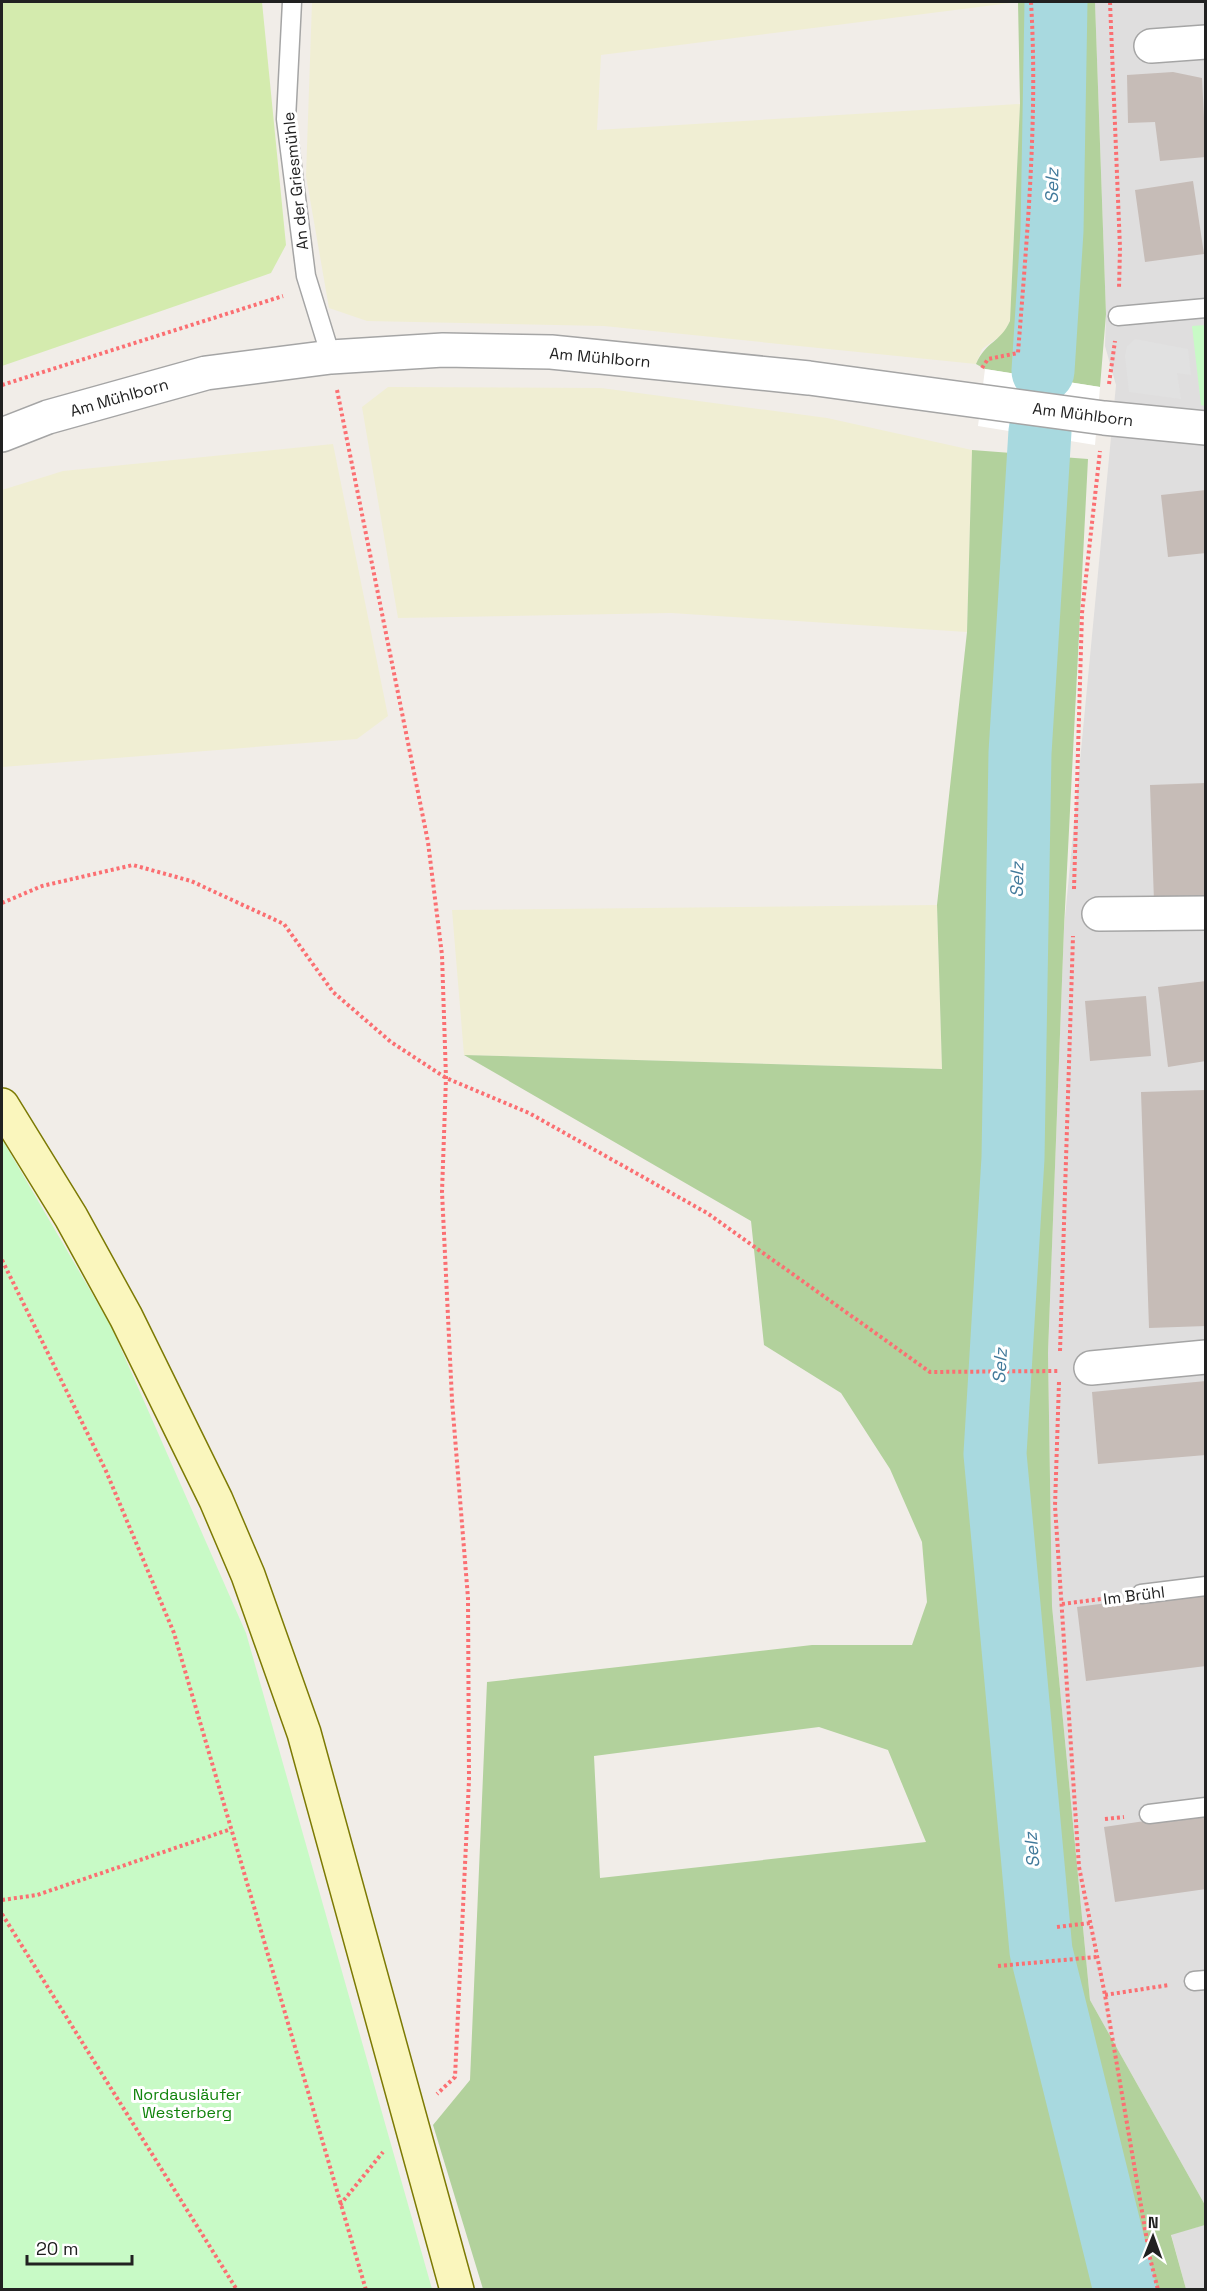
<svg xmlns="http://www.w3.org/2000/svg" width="1207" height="2291" viewBox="0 0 1207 2291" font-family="'Space Grotesk',sans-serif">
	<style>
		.residential { fill: #dfdede }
		.farmland { fill: #f0eed3 }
		.grass { fill: #d4ebae }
		.forest { fill: #b2d19c; fill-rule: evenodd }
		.park { fill: #c8fac6 }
		.parking { fill: #e1e1e1 }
		.pier { fill: #fff }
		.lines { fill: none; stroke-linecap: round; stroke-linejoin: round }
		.river { stroke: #a8d9df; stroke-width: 63 }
		.building { fill: #c6bcb7 }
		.service-casing { stroke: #a5a5a5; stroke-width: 21 }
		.minor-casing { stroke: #a5a5a5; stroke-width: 36 }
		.secondary-casing { stroke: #7c7a04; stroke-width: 36 }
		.path { stroke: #fb6f72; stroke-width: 4; stroke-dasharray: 3 3; stroke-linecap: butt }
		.service { stroke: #fff; stroke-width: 18 }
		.minor { stroke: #fff; stroke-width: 33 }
		.secondary { stroke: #faf6bd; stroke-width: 33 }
		.labels { text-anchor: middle; stroke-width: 6; stroke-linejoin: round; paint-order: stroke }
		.street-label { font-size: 16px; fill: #212121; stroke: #fff }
		.park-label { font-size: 16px; fill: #10830b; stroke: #fff }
		.water-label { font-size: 18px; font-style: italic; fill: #427a9b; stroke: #fff }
	</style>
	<rect width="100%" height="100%" fill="#f1ede8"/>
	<path class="residential" d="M 1095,2 L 1205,2 L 1205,2205 L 1090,2000 L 1052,1606 L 1048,1353 L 1064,928 L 1116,385 L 1105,346 L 1106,314 Z
		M 1205,2225 L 1205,2289 L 1186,2289 L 1171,2234 Z"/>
	<path class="farmland" d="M 312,2 L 1018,2 L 601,55 L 597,130 L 1020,104 L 1010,321 L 1003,334 L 982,349 L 976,364 L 604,326 L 367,321 L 329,308 L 306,176 Z
		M 388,387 L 601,388 L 827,418 L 972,450 L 967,632 L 671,613 L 398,618 L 362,407 Z
		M 333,444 L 388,716 L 357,739 L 2,767 L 2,490 L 63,471 Z
		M 937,905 L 942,1069 L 464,1055 L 452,910 Z"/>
	<path class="grass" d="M 2,2 L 262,2 L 286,245 L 271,273 L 2,366 Z"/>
	<path class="forest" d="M 1018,2 L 1095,2 L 1106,314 L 1100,387 L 985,369 L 976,364 C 986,341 1000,343 1010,321 L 1020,104 Z
		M 972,450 L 1088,459 L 1064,928 L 1048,1353 L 1052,1606 L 1090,2000 L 1205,2205 L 1205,2225 L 1171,2235 L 1186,2289 L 483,2289 L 433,2125 L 470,2080 L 487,1682 L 812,1645 L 912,1645 L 927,1602 L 922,1542 L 890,1469 L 841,1393 L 764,1345 L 751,1221 L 464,1055 L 942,1069 L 937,905 L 967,632 ZM 819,1727 L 888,1750 L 926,1842 L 600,1878 L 594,1756 Z"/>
	<path class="park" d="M 1205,325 L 1206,325 L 1205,406 L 1201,405 L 1192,326 Z
		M 2,1139 L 111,1326 L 246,1633 L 432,2289 L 2,2289 Z"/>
	<path class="parking" d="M 1135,339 L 1188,349 L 1191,375 L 1177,373 L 1181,399 L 1129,392 L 1125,356 L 1127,346 Z"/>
	<path class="pier" d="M 985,369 L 1100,387 L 1095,445 L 978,426 Z"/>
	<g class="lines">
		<path class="river" d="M 1043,371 L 1052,231 L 1056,2
			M 1040,431 L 1020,753 L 1013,1158 L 995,1454 L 1041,1951 L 1125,2290"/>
	</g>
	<path class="building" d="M 1173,72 L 1202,78 L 1206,157 L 1160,161 L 1155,122 L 1128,123 L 1127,75 Z
		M 1193,181 L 1204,254 L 1145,262 L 1135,190 Z
		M 1206,490 L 1206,553 L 1168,557 L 1161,495 Z
		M 1206,783 L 1206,900 L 1154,902 L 1150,785 Z
		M 1206,981 L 1206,1061 L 1168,1067 L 1158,987 Z
		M 1146,996 L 1151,1056 L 1090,1061 L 1085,1001 Z
		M 1206,1090 L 1206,1326 L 1149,1328 L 1141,1092 Z
		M 1206,1381 L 1206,1455 L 1098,1464 L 1092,1392 Z
		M 1206,1590 L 1206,1666 L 1086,1681 L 1077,1607 Z
		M 1206,1812 L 1206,1889 L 1115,1902 L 1104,1827 Z"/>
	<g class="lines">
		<g class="service-casing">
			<path id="service" d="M 292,2 L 286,119 L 306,276 L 331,357
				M 1118,316 L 1206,308
				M 1141,1594 L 1206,1586
				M 1149,1814 L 1206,1807
				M 1194,1981 L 1206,1980"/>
		</g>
		<g class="minor-casing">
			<path id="minor" d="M 1151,46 L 1206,42
				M 2,435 L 48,417 L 206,373 L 331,357 L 443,350 L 551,352 L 809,378 L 1104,418 L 1206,428
				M 1099,914 L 1206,913
				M 1091,1368 L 1206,1357"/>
		</g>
		<g class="secondary-casing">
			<path id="secondary" d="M 2,1105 L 71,1217 L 126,1317 L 216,1500 L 248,1575 L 304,1733 L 457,2290"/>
		</g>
		<path class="path" d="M 1110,2 L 1120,248 L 1119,289
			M 982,368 L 988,359 L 1018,353 C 1027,236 1038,118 1031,2
			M 1109,384 L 1115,341
			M 2,385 L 283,296
			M 337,390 L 428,842 L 442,955 L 446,1078 L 442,1192 L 452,1400 L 468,1598 L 469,1780 L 455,2077 L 437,2094
			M 1074,889 L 1082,613 L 1100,451
			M 2,903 L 42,886 L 133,865 L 191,881 L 284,924 L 333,992 L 391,1042 L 446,1078 L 529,1113 L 707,1213 L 930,1372 L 1059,1371
			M 2,1260 L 106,1471 L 174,1633 L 366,2290
			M 1060,1351 L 1073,936
			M 1059,1382 L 1055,1506 L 1079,1867 L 1105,1995 L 1150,2258 L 1158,2290
			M 1062,1604 L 1117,1597
			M 1105,1819 L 1124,1817
			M 2,1900 L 37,1895 L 231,1829
			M 2,1914 L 237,2290
			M 1057,1927 L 1090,1923
			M 998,1966 L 1096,1957
			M 1105,1995 L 1169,1985
			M 340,2205 L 383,2152"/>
		<use href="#service" class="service"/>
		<use href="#minor" class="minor"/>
		<use href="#secondary" class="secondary"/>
	</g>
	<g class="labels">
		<g class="street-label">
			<text transform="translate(295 181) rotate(-96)" y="6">An der Griesmühle</text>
			<text transform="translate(600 357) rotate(5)" y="6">Am Mühlborn</text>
			<text transform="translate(119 397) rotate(-16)" y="6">Am Mühlborn</text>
			<text transform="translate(1083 414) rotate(7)" y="6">Am Mühlborn</text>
			<text transform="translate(1134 1595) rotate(-7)" y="6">Im Brühl</text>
		</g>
		<g class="park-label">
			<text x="187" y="2100">Nordausläufer<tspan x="187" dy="18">Westerberg</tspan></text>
		</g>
		<g class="water-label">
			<text transform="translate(1052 186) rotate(-89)" y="6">Selz</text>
			<text transform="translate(1017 880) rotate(-89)" y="6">Selz</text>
			<text transform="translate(1000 1366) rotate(-87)" y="6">Selz</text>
			<text transform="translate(1032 1850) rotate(-95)" y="6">Selz</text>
		</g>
	</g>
	<rect width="1207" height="2291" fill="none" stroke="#212121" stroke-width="6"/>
	<g transform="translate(1153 2237) rotate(1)" stroke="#ffffff" stroke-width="4.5" paint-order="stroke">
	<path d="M0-4.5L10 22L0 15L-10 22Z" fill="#212121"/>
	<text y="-9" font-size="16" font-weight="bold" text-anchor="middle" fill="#212121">N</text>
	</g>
	<path d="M27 2255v9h105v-9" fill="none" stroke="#212121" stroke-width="3"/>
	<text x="36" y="2255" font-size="18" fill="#212121" stroke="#ffffff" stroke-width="4.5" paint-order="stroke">20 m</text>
</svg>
